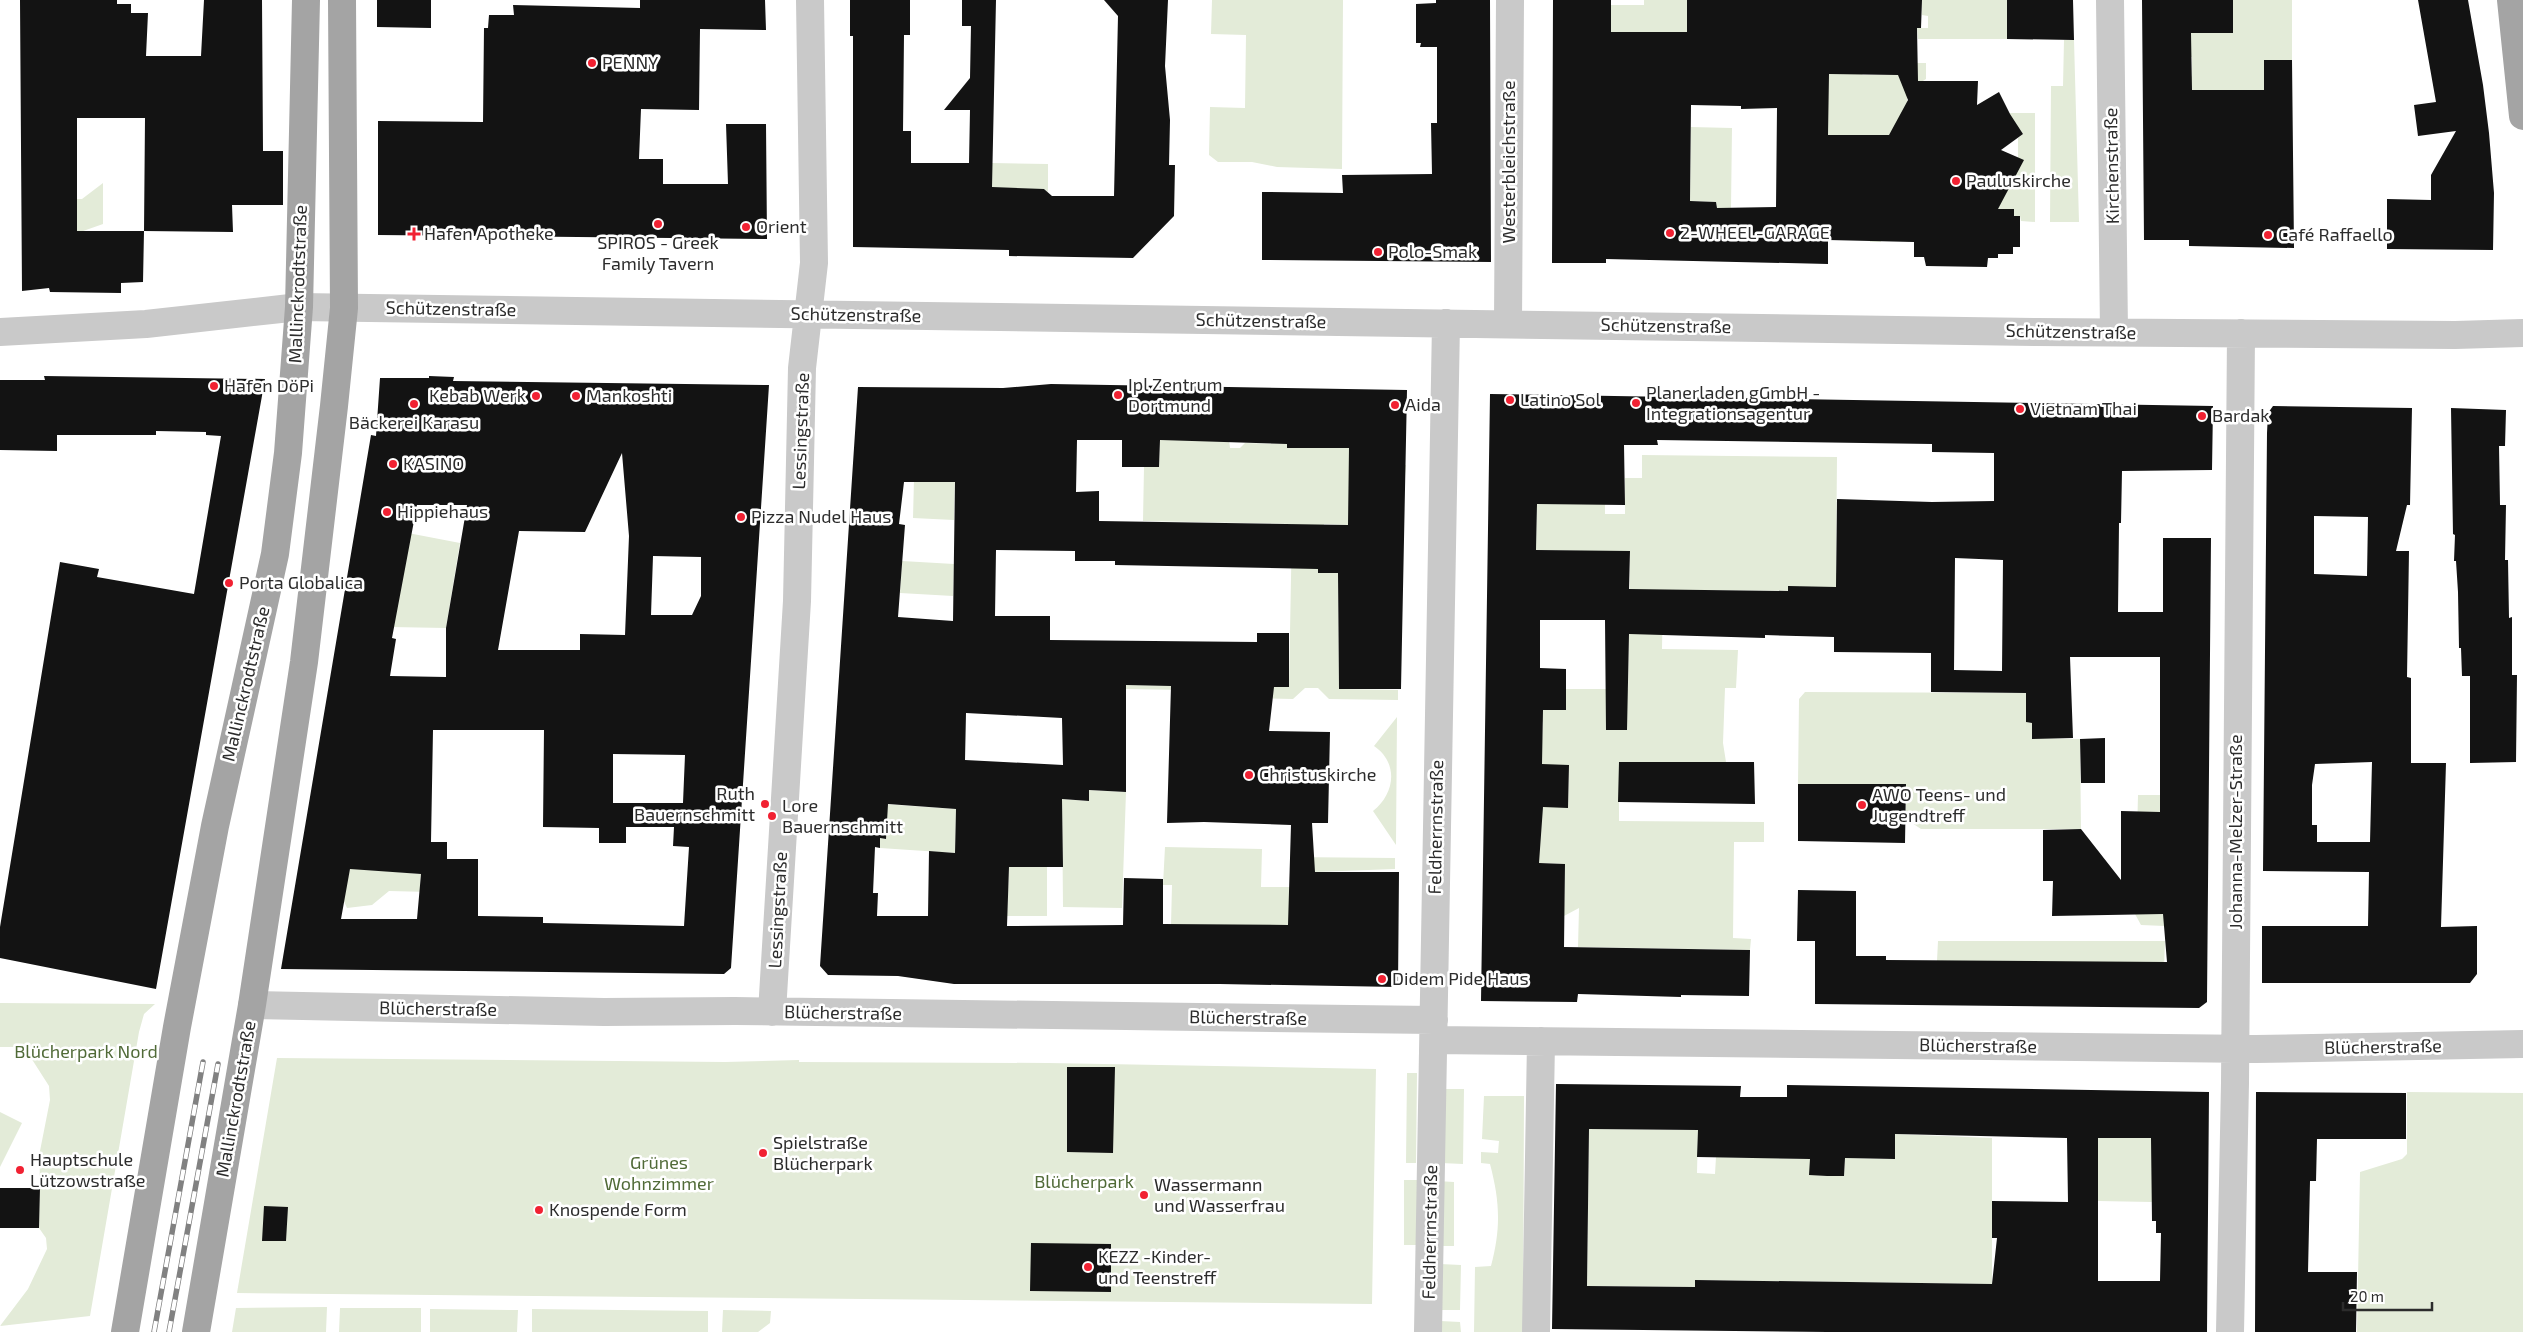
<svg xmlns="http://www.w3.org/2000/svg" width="2523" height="1332" viewBox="0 0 2523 1332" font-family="'Exo 2',sans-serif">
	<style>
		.green { fill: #e3ebd8 }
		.building { fill: #131313; fill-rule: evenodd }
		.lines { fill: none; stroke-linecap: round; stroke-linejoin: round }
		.minor { stroke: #c9c9c9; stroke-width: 28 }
		.major { stroke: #a4a4a4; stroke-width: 28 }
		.rail-casing { stroke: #818181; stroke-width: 5.5 }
		.rail { stroke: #fff; stroke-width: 4; stroke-dasharray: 11; stroke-linecap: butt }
		.poi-dot { fill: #f12132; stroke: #fff; stroke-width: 2 }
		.labels { text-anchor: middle; stroke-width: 5; stroke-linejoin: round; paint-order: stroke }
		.poi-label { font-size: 18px; fill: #2c2c2c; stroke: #fff; text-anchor: start }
		.street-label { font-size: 18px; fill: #2c2c2c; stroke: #fff }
		.park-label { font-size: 18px; fill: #506a37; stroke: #fff }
	</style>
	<rect width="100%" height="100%" fill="#fff"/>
	<path class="green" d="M 1212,0 L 1343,0 L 1342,169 L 1277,167 L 1252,162 L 1218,162 L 1209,155 L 1210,107 L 1245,108 L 1246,35 L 1211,34 Z
		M 1644,0 L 1687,0 L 1687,32 L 1604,32 L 1602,5 L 1644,5 Z
		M 1829,0 L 2007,0 L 2007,39 L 1918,39 L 1917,28 L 1928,28 L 1928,16 L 1922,15 L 1922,1 Z
		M 2233,0 L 2292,0 L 2292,60 L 2264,60 L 2264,90 L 2186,90 L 2192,75 L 2192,57 L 2185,57 L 2190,31 L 2232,33 Z
		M 1828,39 L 1863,75 L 1908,75 L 1910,63 L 1926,63 L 1926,79 L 1907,91 L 1907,110 L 1889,135 L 1909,242 L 1881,234 L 1881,242 L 1870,242 L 1870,214 L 1828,161 Z
		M 2064,40 L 2074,40 L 2079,222 L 2050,222 L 2051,86 L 2063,86 Z
		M 1988,113 L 2035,113 L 2035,222 L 2021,221 L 2020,216 L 2014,216 L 2013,209 L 2008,209 L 2008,216 L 1998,216 L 1998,197 L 2018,157 L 2018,138 L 2023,134 L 2020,130 Z
		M 1691,127 L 1732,128 L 1731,208 L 1717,208 L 1716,202 L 1690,201 Z
		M 992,163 L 1048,164 L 1048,192 L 1044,189 L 1036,189 L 1033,192 L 992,194 Z
		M 103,183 L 103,224 L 69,236 L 70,199 L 82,199 Z
		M 1160,439 L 1229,440 L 1230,448 L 1240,448 L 1245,443 L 1287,444 L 1288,448 L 1364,447 L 1383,465 L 1406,465 L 1405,476 L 1348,525 L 1324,524 L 1323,549 L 1318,550 L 1318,573 L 1338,573 L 1339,689 L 1398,690 L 1398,700 L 1329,699 L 1318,688 L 1305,688 L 1293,699 L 1249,698 L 1243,691 L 1126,689 L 1126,685 L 1289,687 L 1292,524 L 1143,521 L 1144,467 L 1159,466 Z
		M 1642,455 L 1837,457 L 1836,573 L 1931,574 L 1834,591 L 1663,590 L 1662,649 L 1738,650 L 1736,688 L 1725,688 L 1723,743 L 1726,762 L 1619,762 L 1619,821 L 1764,822 L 1764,842 L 1734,842 L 1733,938 L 1751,939 L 1750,950 L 1578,947 L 1579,908 L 1564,916 L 1565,864 L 1542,863 L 1538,868 L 1534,816 L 1545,805 L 1548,807 L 1568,807 L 1569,765 L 1540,771 L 1543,723 L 1537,710 L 1566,710 L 1566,689 L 1628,689 L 1630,552 L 1536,550 L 1537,504 L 1561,504 L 1605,468 L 1605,514 L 1625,514 L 1625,478 L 1642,478 Z
		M 955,476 L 954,520 L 913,518 L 914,479 Z
		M 408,533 L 460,543 L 446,628 L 391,627 Z
		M 902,561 L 954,564 L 953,596 L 900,593 Z
		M 1805,692 L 2031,693 L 2026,704 L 2026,722 L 2032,723 L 2032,738 L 2080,739 L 2081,829 L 1921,829 L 1906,819 L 1906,784 L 1798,784 L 1799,699 Z
		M 1397,717 L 1396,845 L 1373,811 C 1395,794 1399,763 1374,746 Z
		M 1089,790 L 1126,792 L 1122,908 L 1063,907 L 1062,799 L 1089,801 Z
		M 2138,795 L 2166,795 L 2165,926 L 2141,925 L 2135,914 Z
		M 883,804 L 956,809 L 955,853 L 880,848 L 880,838 L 886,839 L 887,820 Z
		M 1165,847 L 1262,849 L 1261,887 L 1322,887 L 1322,925 L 1171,925 L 1172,885 L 1163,885 Z
		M 1290,857 L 1395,858 L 1395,869 L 1315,872 L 1314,866 L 1290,866 Z
		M 1009,867 L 1047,867 L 1047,916 L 1007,916 Z
		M 350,868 L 421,874 L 420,885 L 430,886 L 430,892 L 389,891 L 372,905 L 347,908 L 343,899 Z
		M 1938,941 L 2165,941 L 2164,968 L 1937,961 Z
		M 0,1003 L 155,1004 L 144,1014 L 139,1032 L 90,1316 L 0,1326 L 28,1289 L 47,1249 L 46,1238 L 39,1228 L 40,1151 L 50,1100 L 49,1086 L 26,1050 L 13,1047 L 0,1047 Z
		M 277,1058 L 725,1062 L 799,1060 L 799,1062 L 1048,1063 L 1376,1069 L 1372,1304 L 237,1293 Z
		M 1407,1073 L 1417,1073 L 1416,1163 L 1406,1163 Z
		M 1443,1089 L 1464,1089 L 1463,1164 L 1441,1163 Z
		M 2407,1092 L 2523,1093 L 2523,1332 L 2357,1332 L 2360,1172 L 2402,1159 L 2407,1154 Z
		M 1484,1096 L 1524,1096 L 1523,1332 L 1474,1332 L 1475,1267 L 1491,1266 C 1501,1228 1500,1202 1490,1164 L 1481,1163 L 1481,1152 L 1498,1153 L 1499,1141 L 1482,1139 Z
		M 0,1112 L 22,1123 L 0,1167 Z
		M 1589,1129 L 1698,1130 L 1697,1173 L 1715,1174 L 1716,1157 L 1810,1159 L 1810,1175 L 1844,1176 L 1845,1158 L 1894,1159 L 1895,1134 L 1992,1138 L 1992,1284 L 1695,1280 L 1695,1287 L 1587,1286 Z
		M 2098,1138 L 2162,1138 L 2152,1202 L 2098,1201 Z
		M 1404,1180 L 1420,1180 L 1419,1245 L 1404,1245 Z
		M 1437,1181 L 1454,1182 L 1454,1246 L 1437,1246 Z
		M 1440,1264 L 1461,1265 L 1460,1310 L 1441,1310 Z
		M 327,1307 L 326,1332 L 232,1332 L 236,1308 Z
		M 340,1308 L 421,1308 L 421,1332 L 339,1332 Z
		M 430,1309 L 518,1310 L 517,1332 L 430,1332 Z
		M 532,1309 L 708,1311 L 708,1332 L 532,1332 Z
		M 723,1310 L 771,1311 L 770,1323 L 758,1332 L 722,1332 Z
		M 1440,1321 L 1460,1322 L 1461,1332 L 1440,1332 Z"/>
	<path class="building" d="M 20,0 L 117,0 L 117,4 L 131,4 L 131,13 L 148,13 L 146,56 L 201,56 L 204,0 L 262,0 L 263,151 L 283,151 L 283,205 L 232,205 L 233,232 L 144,231 L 143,282 L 121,283 L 121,293 L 50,292 L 49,288 L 22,291 ZM 77,118 L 145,118 L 144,231 L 77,231 Z
		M 377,0 L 431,0 L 431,28 L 377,27 Z
		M 640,0 L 765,0 L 766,30 L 700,29 L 699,110 L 641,109 L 639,159 L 663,159 L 663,184 L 728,184 L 726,124 L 766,124 L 767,239 L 378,235 L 378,121 L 483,122 L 484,28 L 488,28 L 489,15 L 514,15 L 513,5 L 640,8 Z
		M 850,0 L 910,0 L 910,35 L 904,35 L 903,131 L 911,131 L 911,163 L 969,163 L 970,110 L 944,110 L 970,78 L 971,26 L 962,26 L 962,0 L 996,0 L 992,187 L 1044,189 L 1052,196 L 1114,196 L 1118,16 L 1104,0 L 1168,0 L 1165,66 L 1170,120 L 1169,165 L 1175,165 L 1174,216 L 1133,258 L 1009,256 L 1009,250 L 853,247 L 853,36 L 850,36 Z
		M 1436,0 L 1490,0 L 1491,262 L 1262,260 L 1262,192 L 1343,193 L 1342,175 L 1432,174 L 1431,123 L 1437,123 L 1437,47 L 1420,47 L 1421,43 L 1416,43 L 1416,4 L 1436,3 Z
		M 1553,0 L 1611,0 L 1611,32 L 1687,32 L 1687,0 L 1922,0 L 1921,28 L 1917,28 L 1918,81 L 1978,81 L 1977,105 L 1999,92 L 2010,114 L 2023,134 L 2001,150 L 2024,160 L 1998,209 L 2014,209 L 2014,216 L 2020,216 L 2020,247 L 2013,247 L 2013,254 L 1998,254 L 1998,258 L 1988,258 L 1987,267 L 1926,266 L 1924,257 L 1914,257 L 1914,242 L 1828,240 L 1828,264 L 1606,259 L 1606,263 L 1552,263 ZM 1829,74 L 1898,75 L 1908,100 L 1889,135 L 1828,135 ZM 1691,105 L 1741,106 L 1741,109 L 1777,108 L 1776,207 L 1717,208 L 1716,202 L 1690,201 Z
		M 2007,0 L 2073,0 L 2074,40 L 2007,39 Z
		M 2142,0 L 2233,0 L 2233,33 L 2191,33 L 2192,90 L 2264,90 L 2264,60 L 2292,60 L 2294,248 L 2189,246 L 2189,240 L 2144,240 Z
		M 2418,0 L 2468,0 L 2483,85 L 2489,133 L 2494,193 L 2493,250 L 2387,249 L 2387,199 L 2431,200 L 2431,175 L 2456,131 L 2418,136 L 2414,105 L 2436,102 Z
		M 44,376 L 265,379 L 156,989 L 0,958 L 0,927 L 60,562 L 99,569 L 97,577 L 194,594 L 221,436 L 206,435 L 206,432 L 156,431 L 156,435 L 57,435 L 57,451 L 0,450 L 0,380 L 45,380 Z
		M 429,376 L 454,377 L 453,381 L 769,385 L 731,968 L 724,974 L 281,969 L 371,435 L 376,436 L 380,378 L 429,378 ZM 622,453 L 629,536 L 625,635 L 580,634 L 580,650 L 498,650 L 519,531 L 585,532 ZM 417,505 L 467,505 L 446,628 L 446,677 L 390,676 L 396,639 L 392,638 ZM 653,556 L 701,557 L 701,596 L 692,615 L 651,615 ZM 433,730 L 544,730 L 543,827 L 599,828 L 599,843 L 626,843 L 626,827 L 674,827 L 673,846 L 689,847 L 684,926 L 543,923 L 543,917 L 478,916 L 478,859 L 447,859 L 447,842 L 431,842 ZM 613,754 L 685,755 L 683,803 L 613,803 ZM 350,869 L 421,874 L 417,919 L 341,919 Z
		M 1051,384 L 1407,390 L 1401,689 L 1339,689 L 1338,573 L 1318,573 L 1318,569 L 1115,565 L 1115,561 L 1075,561 L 1075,551 L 996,550 L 995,616 L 1050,616 L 1050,640 L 1257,642 L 1257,633 L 1289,633 L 1289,687 L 1274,687 L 1269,731 L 1330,732 L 1328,823 L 1312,823 L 1315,872 L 1399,872 L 1398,987 L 1220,984 L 954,984 L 898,976 L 828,975 L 820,966 L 858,387 L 1003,388 ZM 1077,440 L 1122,440 L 1122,467 L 1159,467 L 1160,440 L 1287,444 L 1287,448 L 1349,448 L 1348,525 L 1099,521 L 1099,491 L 1076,492 ZM 904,482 L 955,482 L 953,621 L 898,617 L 905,525 L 899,524 ZM 1126,685 L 1171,686 L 1167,823 L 1204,822 L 1291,825 L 1288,925 L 1163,924 L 1163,879 L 1124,878 L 1123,925 L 1007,926 L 1009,867 L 1063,867 L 1062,799 L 1089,801 L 1089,790 L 1126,792 ZM 966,713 L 1062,718 L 1063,765 L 965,760 ZM 888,804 L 956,809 L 955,853 L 929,851 L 928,916 L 877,916 L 878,893 L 873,893 L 875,847 L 880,848 L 880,838 L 886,839 Z
		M 1490,394 L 2213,406 L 2212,470 L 2122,471 L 2121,523 L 2119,523 L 2118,612 L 2163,612 L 2163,538 L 2211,538 L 2207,1002 L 2199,1008 L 1815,1004 L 1815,941 L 1797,941 L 1798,890 L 1856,891 L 1856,956 L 1886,956 L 1886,960 L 2167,962 L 2163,914 L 2052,916 L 2053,881 L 2043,881 L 2043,830 L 2081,829 L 2121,880 L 2121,811 L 2160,812 L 2160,657 L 2070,657 L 2073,738 L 2032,739 L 2032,723 L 2026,722 L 2026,693 L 1931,692 L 1931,653 L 1834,652 L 1834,637 L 1765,635 L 1765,638 L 1629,634 L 1627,730 L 1606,730 L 1605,620 L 1540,620 L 1540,668 L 1566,669 L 1566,710 L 1543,710 L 1542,764 L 1569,765 L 1568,808 L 1543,807 L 1539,863 L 1565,864 L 1564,947 L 1750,950 L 1749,996 L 1681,995 L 1681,997 L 1578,994 L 1577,1002 L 1481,1001 ZM 1657,440 L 1932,444 L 1932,452 L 1994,453 L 1994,501 L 1932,502 L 1837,499 L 1836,587 L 1788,586 L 1788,591 L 1629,589 L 1630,551 L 1536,550 L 1537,504 L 1625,505 L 1624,445 L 1658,445 ZM 1955,558 L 2003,560 L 2002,671 L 1954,670 Z
		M 2273,406 L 2412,408 L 2410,505 L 2407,505 L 2396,551 L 2409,551 L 2407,677 L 2411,678 L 2411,763 L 2446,763 L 2441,927 L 2477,926 L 2477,974 L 2470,983 L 2262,983 L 2262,926 L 2368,926 L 2369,872 L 2263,871 L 2267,433 L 2268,413 ZM 2314,516 L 2368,517 L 2367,576 L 2314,574 ZM 2372,762 L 2370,842 L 2317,842 L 2317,825 L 2312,825 L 2312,785 L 2315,764 Z
		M 2451,408 L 2506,410 L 2505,446 L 2499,446 L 2500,505 L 2506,505 L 2505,560 L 2508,560 L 2509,618 L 2512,617 L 2512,675 L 2517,675 L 2516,762 L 2470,763 L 2470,676 L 2462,676 L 2461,648 L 2459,648 L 2458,592 L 2456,561 L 2454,561 L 2455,535 L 2453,534 Z
		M 2105,738 L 2105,783 L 2081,783 L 2080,739 Z
		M 1619,762 L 1754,762 L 1755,804 L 1618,802 Z
		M 1798,784 L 1906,784 L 1905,843 L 1798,841 Z
		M 1067,1067 L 1115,1067 L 1113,1153 L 1067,1152 Z
		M 1556,1084 L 1741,1086 L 1740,1097 L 1787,1097 L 1787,1085 L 2209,1092 L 2207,1332 L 1828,1332 L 1552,1329 ZM 1589,1129 L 1698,1130 L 1697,1157 L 1810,1159 L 1809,1175 L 1827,1176 L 1844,1176 L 1845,1158 L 1895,1159 L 1895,1134 L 2067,1138 L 2068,1202 L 1992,1201 L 1992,1238 L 1997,1238 L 1992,1284 L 1695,1280 L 1695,1287 L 1587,1286 ZM 2098,1138 L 2151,1138 L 2152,1221 L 2156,1221 L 2156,1233 L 2161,1233 L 2160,1281 L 2098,1281 Z
		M 2256,1092 L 2406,1093 L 2406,1139 L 2317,1139 L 2316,1181 L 2310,1181 L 2308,1272 L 2357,1272 L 2356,1332 L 2255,1332 Z
		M 0,1188 L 40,1188 L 39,1228 L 0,1228 Z
		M 264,1206 L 288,1207 L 286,1241 L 262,1241 Z
		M 1031,1243 L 1111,1244 L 1111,1292 L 1030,1291 Z"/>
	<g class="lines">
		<path class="minor" d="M 2110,0 L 2114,332
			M 1508,324 L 1510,0
			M 0,332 L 146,324 L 299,307 L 2036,332 L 2455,335 L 2523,333
			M 252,1005 L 604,1012 L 735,1011 L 1434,1020
			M 772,1012 L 797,601 L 802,368 L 814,263 L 810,0
			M 1434,1040 L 2256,1049 L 2523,1044
			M 1428,1332 L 1446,323
			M 1536,1332 L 1541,1041
			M 2230,1332 L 2235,1083 L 2241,333"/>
		<path class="major" d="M 2511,0 L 2523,116
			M 125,1332 L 177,1027 L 215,826 L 275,554 L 288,453 L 299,307 L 306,0
			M 196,1332 L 252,1005 L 304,662 L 334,406 L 344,308 L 342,0"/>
		<g class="rail-casing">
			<path id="rail" d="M 154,1332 L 203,1062
				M 169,1332 L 218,1064"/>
		</g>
		<use href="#rail" class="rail"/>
	</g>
	<g class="poi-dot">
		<circle cx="592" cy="63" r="5"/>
		<circle cx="1956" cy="181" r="5"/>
		<circle cx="658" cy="224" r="5"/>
		<circle cx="746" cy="227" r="5"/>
		<circle cx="1670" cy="233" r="5"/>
		<path d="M411.5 226.5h5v5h5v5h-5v5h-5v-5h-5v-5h5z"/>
		<circle cx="2268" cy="235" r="5"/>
		<circle cx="1378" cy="252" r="5"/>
		<circle cx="214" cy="386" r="5"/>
		<circle cx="1118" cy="395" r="5"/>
		<circle cx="536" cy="396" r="5"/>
		<circle cx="576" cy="396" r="5"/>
		<circle cx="1510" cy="400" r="5"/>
		<circle cx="1636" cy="403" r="5"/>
		<circle cx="414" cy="404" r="5"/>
		<circle cx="1395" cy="405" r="5"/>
		<circle cx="2020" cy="409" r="5"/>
		<circle cx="2202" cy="416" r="5"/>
		<circle cx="393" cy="464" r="5"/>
		<circle cx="387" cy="512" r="5"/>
		<circle cx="741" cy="517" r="5"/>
		<circle cx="229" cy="583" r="5"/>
		<circle cx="1249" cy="775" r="5"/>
		<circle cx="765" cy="804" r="5"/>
		<circle cx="1862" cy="805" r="5"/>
		<circle cx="772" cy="816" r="5"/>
		<circle cx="1382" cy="979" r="5"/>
		<circle cx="763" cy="1153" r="5"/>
		<circle cx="20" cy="1170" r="5"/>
		<circle cx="1144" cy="1195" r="5"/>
		<circle cx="539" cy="1210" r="5"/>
		<circle cx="1088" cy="1267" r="5"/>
	</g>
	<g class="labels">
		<g class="poi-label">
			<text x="602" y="69">PENNY</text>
			<text x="1966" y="187">Pauluskirche</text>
			<text x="756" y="233">Orient</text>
			<text x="1680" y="239">2-WHEEL-GARAGE</text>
			<text x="424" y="240">Hafen Apotheke</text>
			<text x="2278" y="241">Café Raffaello</text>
			<text x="658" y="249" text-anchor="middle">SPIROS - Greek<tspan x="658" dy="21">Family Tavern</tspan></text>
			<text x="1388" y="258">Polo-Smak</text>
			<text x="1128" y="391">Ipl Zentrum<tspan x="1128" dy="21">Dortmund</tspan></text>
			<text x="224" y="392">Hafen DöPi</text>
			<text x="1646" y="399">Planerladen gGmbH -<tspan x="1646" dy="21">Integrationsagentur</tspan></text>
			<text x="526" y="402" text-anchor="end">Kebab Werk</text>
			<text x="586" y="402">Mankoshti</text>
			<text x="1520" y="406">Latino Sol</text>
			<text x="1405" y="411">Aida</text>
			<text x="2030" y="415">Vietnam Thai</text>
			<text x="2212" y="422">Bardak</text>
			<text x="414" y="429" text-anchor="middle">Bäckerei Karasu</text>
			<text x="403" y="470">KASINO</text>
			<text x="397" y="518">Hippiehaus</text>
			<text x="751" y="523">Pizza Nudel Haus</text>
			<text x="239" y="589">Porta Globalica</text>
			<text x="1259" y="781">Christuskirche</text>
			<text x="755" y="800" text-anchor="end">Ruth<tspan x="755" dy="21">Bauernschmitt</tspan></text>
			<text x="1872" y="801">AWO Teens- und<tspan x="1872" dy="21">Jugendtreff</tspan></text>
			<text x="782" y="812">Lore<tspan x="782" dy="21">Bauernschmitt</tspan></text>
			<text x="1392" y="985">Didem Pide Haus</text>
			<text x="773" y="1149">Spielstraße<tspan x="773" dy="21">Blücherpark</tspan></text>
			<text x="30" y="1166">Hauptschule<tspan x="30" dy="21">Lützowstraße</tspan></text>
			<text x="1154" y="1191">Wassermann<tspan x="1154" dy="21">und Wasserfrau</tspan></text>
			<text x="549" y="1216">Knospende Form</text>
			<text x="1098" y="1263">KEZZ -Kinder-<tspan x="1098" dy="21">und Teenstreff</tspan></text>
		</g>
		<g class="street-label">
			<text transform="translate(1509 162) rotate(-90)" y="6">Westerbleichstraße</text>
			<text transform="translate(2112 166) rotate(-91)" y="6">Kirchenstraße</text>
			<text transform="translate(298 284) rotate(-88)" y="6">Mallinckrodtstraße</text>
			<text transform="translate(451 309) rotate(1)" y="6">Schützenstraße</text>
			<text transform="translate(856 315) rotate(1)" y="6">Schützenstraße</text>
			<text transform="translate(1261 321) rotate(1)" y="6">Schützenstraße</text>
			<text transform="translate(1666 326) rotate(1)" y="6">Schützenstraße</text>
			<text transform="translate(2071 332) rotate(1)" y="6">Schützenstraße</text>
			<text transform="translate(801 431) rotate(-88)" y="6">Lessingstraße</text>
			<text transform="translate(246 684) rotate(-77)" y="6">Mallinckrodtstraße</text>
			<text transform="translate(1436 827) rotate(-89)" y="6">Feldherrnstraße</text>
			<text transform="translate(2236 832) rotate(-90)" y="6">Johanna-Melzer-Straße</text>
			<text transform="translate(778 910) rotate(-87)" y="6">Lessingstraße</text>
			<text transform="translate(438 1009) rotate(1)" y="6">Blücherstraße</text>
			<text transform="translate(843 1013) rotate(1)" y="6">Blücherstraße</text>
			<text transform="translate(1248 1018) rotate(1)" y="6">Blücherstraße</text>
			<text transform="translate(1978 1046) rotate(1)" y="6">Blücherstraße</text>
			<text transform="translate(2383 1047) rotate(-1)" y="6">Blücherstraße</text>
			<text transform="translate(236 1099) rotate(-80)" y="6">Mallinckrodtstraße</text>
			<text transform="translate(1430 1232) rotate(-89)" y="6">Feldherrnstraße</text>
		</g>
		<g class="park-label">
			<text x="86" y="1058">Blücherpark Nord</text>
			<text x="659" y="1169">Grünes<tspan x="659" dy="21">Wohnzimmer</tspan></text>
			<text x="1084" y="1188">Blücherpark</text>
		</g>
	</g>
	<path d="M2343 1302v8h89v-8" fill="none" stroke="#2c2c2c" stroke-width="2.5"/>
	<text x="2350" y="1302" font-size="15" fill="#2c2c2c" stroke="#ffffff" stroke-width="4" paint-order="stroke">20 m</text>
</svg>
